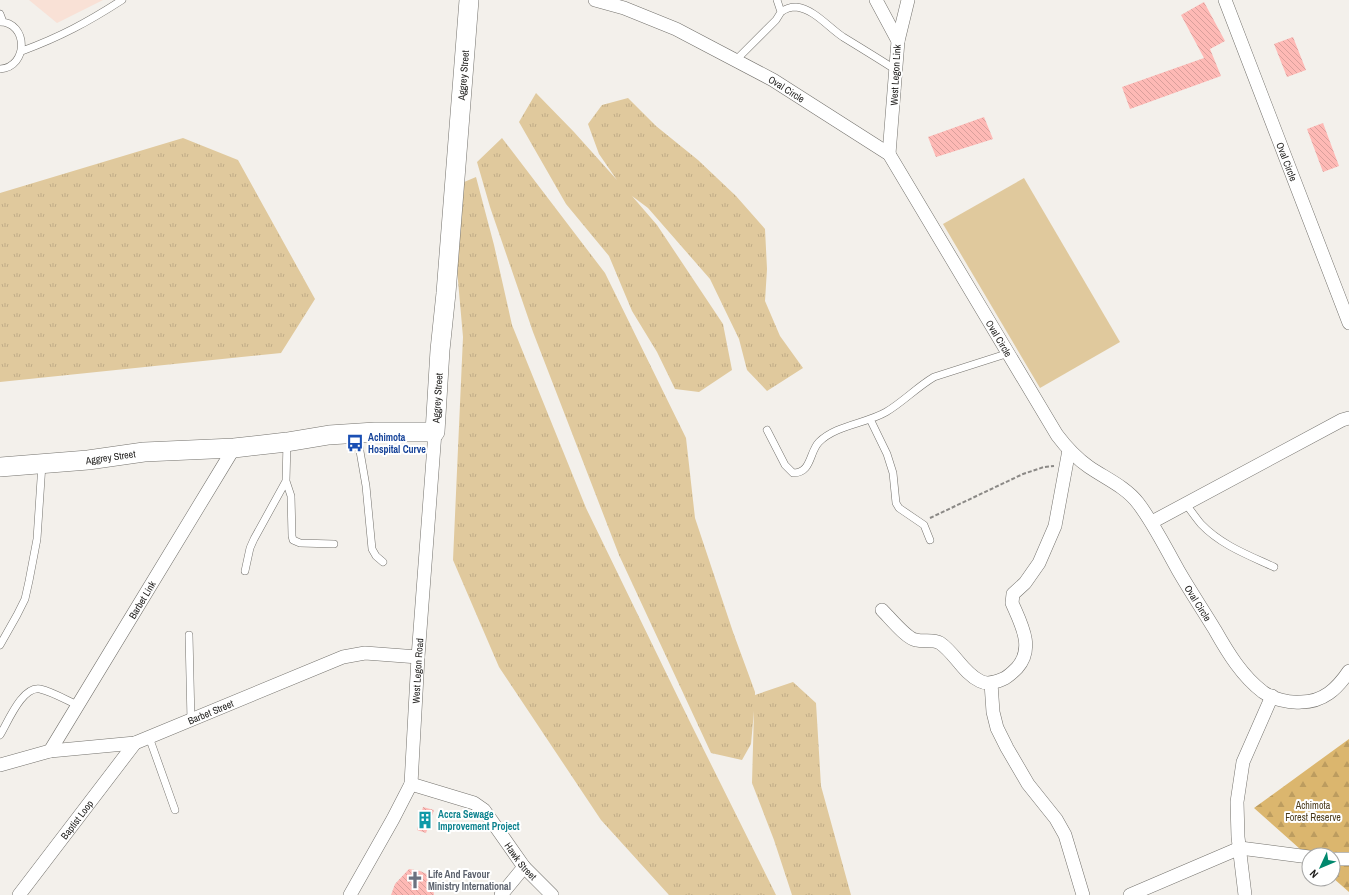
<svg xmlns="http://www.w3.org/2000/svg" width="1349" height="895" viewBox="0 0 1349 895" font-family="'Archivo Narrow',sans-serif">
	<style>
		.education { fill: #f9e1d6 }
		.grass { fill: url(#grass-tufts) }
		.forest { fill: url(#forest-firs) }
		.garden { fill: #e0c99d }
		.building { fill: url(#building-back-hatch) }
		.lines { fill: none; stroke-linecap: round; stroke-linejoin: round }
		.service-casing { stroke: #74726d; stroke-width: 8 }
		.minor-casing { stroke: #74726d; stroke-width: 14 }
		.secondary-casing { stroke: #74726d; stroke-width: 20 }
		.path { stroke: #8b8986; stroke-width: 2; stroke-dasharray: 4 2; stroke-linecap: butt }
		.service { stroke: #fff; stroke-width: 7 }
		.minor { stroke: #fff; stroke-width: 13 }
		.secondary { stroke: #fff; stroke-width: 19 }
		.labels { text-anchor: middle; stroke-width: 4; stroke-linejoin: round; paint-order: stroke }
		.street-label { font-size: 10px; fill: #1e1d1b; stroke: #fff }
		.transit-label { font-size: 10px; font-weight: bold; fill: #164399; stroke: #fff; text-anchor: start }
		.park-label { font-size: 10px; fill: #493919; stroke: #fff }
		.culture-label { font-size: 10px; font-weight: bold; fill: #0d838f; stroke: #fff; text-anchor: start }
		.worship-label { font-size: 10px; font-weight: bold; fill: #5b616d; stroke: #fff; text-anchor: start }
	</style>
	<defs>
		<pattern id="grass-tufts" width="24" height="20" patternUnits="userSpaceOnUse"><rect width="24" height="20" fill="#e0c99d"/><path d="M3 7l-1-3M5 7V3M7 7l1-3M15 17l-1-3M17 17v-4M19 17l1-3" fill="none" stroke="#c0ac87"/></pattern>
		<pattern id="forest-firs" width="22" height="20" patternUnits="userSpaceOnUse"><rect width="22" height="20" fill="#dbb66e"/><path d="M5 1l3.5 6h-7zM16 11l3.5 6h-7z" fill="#bc9c5f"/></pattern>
		<pattern id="building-back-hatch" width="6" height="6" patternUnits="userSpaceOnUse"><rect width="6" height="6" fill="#feb9b5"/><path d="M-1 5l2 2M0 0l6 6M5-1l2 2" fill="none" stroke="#d99f9b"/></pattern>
	</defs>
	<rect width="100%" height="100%" fill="#f3f0eb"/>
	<path class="education" d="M 29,0 L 103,0 L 57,23 Z"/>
	<path class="grass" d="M 536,93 L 574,132 L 617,180 L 599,154 L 588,124 L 602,105 L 628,98 L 656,126 L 698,160 L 736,196 L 765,229 L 767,269 L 765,301 L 780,336 L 803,368 L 767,391 L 747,370 L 739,339 L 710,279 L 648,208 L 632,196 L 657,225 L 723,324 L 732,370 L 699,392 L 675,389 L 657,352 L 632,311 L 609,256 L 566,204 L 519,122 Z
		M 183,138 L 238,160 L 315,299 L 281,353 L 0,382 L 0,193 Z
		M 502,138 L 605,273 L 686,438 L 695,518 L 733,632 L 755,692 L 755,695 L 793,682 L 816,703 L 821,786 L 851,895 L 792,895 L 774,840 L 752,783 L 754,711 L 751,744 L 742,760 L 711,753 L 619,555 L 533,332 L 490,207 L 477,162 Z
		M 476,177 L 494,245 L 512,325 L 586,508 L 689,720 L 776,895 L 669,895 L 601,820 L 499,667 L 453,560 L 463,337 L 456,258 L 457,185 Z"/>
	<path class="forest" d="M 1349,739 L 1349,892 L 1333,878 L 1333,855 L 1309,855 L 1309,857 L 1254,808 Z"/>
	<path class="garden" d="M 1024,178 L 1120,342 L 1040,388 L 943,224 Z"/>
	<path class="building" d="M 1204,2 L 1225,41 L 1210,49 L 1221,76 L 1130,109 L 1122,87 L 1204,58 L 1181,15 Z
		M 1293,37 L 1306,70 L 1287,77 L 1274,44 Z
		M 984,117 L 993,139 L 936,157 L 928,137 Z
		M 1323,123 L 1339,166 L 1323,172 L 1307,129 Z
		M 423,807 L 434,810 L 426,833 L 417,830 Z
		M 409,869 L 420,871 L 431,876 L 434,895 L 391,895 L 395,884 Z"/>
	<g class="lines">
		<g class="service-casing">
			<path id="service" d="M 781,12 C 785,9 791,7 796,7 C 814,9 828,27 843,37 C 861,48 879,59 896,70
				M 0,14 L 3,22
				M 0,22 C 28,22 29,67 0,69
				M 22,51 C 60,37 88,22 122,0
				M 736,60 L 776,20 L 781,12 L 777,0
				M 870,419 L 887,454 L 893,473 L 896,503 L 899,508 L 924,525 L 930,540
				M 767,430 L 785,465 L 793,473 C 812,473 809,452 819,442 C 836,425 865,424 886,412 C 903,402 917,387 934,377 L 1009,353
				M 357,434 L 366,486 L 372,549 L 376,556 L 383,562
				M 286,481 L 291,496 L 292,536 L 293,540 L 300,543 L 334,544
				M 1186,504 C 1191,511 1196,518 1201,524 C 1221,545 1248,555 1274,567
				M 245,571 L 250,548 L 254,539 L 286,481 L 287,442
				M 189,635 L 191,721
				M 0,645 L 17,615 L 25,599 L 29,581 L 37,539 L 42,464
				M 0,735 C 8,722 22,686 40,689 C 53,692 66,700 77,705
				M 149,737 L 175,810"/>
		</g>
		<g class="minor-casing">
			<g id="minor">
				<path id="s1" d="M 595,0 L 624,8 L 676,29 L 773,80 L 889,154 L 1057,435 C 1066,447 1076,458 1089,467 C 1105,478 1126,487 1138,503 C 1154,524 1165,547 1178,570 C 1190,591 1203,610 1215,630 C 1228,653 1242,676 1263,692 C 1273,699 1288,703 1301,702 C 1323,702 1337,689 1349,671"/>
				<path d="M 876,0 L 898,41 L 889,154"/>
				<path id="s2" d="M 1225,0 L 1349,323"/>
				<path d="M 898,41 L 908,0"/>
				<path d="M 1152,522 L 1342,420 L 1349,418"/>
				<path d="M 882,610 C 890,618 907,639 916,640 C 924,642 933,639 940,643 C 955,653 963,673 980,681 C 987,685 996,682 1003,679 C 1008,677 1013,672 1017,668 C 1035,648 1021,624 1012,603 L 1013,594 L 1025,583 L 1039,563 L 1055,526 L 1069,450"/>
				<path d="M 991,683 L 993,712 L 997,728 L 1007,748 L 1028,784 L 1056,819 L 1065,835 L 1083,895"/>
				<path id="s3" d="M 50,751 L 234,448"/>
				<path id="s4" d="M 0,765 L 50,751 L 135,743 L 343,657 L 365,653 L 418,657"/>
				<path id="s5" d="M 411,784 L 474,803 L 484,810 L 524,867 L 552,895"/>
				<path d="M 1333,859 L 1349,859"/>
				<path id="s6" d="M 19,895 L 135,743"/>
				<path id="s7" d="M 350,895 L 393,819 L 411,784 L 418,657 L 435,432"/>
				<path d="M 501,895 L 524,867"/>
				<path d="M 1130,895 L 1240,848 L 1309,857"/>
				<path d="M 1245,895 L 1238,837 L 1237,802 L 1243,762 L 1272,696"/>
			</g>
		</g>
		<g class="secondary-casing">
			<g id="secondary">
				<path id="s8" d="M 0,467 L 88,460 L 144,452 L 234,448 L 287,442 L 329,435 L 375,432 L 435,432 L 440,350 L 446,293 L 469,0"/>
			</g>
		</g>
		<path class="path" d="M 930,518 L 1023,474 L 1044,467 L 1054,466"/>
		<use href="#service" class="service"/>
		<use href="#minor" class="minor"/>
		<use href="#secondary" class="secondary"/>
	</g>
	<defs>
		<g id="bus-bare" transform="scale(1.38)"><path d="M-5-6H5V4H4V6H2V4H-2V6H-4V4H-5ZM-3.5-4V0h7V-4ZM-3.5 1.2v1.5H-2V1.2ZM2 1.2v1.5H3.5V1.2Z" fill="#1a4fb4" stroke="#fff" stroke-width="2.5" paint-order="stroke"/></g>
		<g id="building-bare" transform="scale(1.38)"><path d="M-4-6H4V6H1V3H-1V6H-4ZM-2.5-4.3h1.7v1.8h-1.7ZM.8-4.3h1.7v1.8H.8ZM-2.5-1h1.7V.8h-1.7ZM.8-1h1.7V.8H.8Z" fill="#0f9aa8" stroke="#fff" stroke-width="2.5" paint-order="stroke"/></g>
		<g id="church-bare" transform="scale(1.38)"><path d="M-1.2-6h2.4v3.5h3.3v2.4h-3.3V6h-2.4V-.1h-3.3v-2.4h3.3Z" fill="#6b7280" stroke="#fff" stroke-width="2.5" paint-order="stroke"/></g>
	</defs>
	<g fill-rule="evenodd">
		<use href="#bus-bare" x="355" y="443"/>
		<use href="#building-bare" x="425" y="820"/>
		<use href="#church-bare" x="415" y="880"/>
	</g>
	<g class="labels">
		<g class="street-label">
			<text dy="4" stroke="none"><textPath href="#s8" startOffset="795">Aggrey Street</textPath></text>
			<text transform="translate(895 75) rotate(-87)" y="4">West Legon Link</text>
			<text dy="4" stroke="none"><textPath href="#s1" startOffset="212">Oval Circle</textPath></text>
			<text dy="4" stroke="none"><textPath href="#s2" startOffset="173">Oval Circle</textPath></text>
			<text dy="4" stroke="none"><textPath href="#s1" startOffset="548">Oval Circle</textPath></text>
			<text dy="4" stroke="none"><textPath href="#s8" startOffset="471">Aggrey Street</textPath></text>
			<text dy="4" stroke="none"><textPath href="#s8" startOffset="111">Aggrey Street</textPath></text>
			<text dy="4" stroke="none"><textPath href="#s3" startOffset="177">Barbet Link</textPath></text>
			<text dy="4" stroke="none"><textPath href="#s1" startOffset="884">Oval Circle</textPath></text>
			<text dy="4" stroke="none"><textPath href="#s7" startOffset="240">West Legon Road</textPath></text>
			<text dy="4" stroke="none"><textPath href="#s4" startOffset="219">Barbet Street</textPath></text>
			<text dy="4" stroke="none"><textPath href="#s6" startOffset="95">Baptist Loop</textPath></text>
			<text dy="4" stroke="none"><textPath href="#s5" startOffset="141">Hawk Street</textPath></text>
		</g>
		<g class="transit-label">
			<text x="368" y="441">Achimota<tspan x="368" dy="12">Hospital Curve</tspan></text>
		</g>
		<g class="park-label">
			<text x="1313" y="809">Achimota<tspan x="1313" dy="12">Forest Reserve</tspan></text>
		</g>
		<g class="culture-label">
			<text x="438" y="818">Accra Sewage<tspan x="438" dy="12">Improvement Project</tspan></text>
		</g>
		<g class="worship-label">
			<text x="428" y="878">Life And Favour<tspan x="428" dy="12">Ministry International</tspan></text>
		</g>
	</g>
	<g transform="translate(1321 867) rotate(226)"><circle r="19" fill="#ffffff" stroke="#a5a5a4"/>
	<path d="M0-3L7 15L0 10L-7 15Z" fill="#01886d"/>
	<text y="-6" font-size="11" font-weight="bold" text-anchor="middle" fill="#1e1d1b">N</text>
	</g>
</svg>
